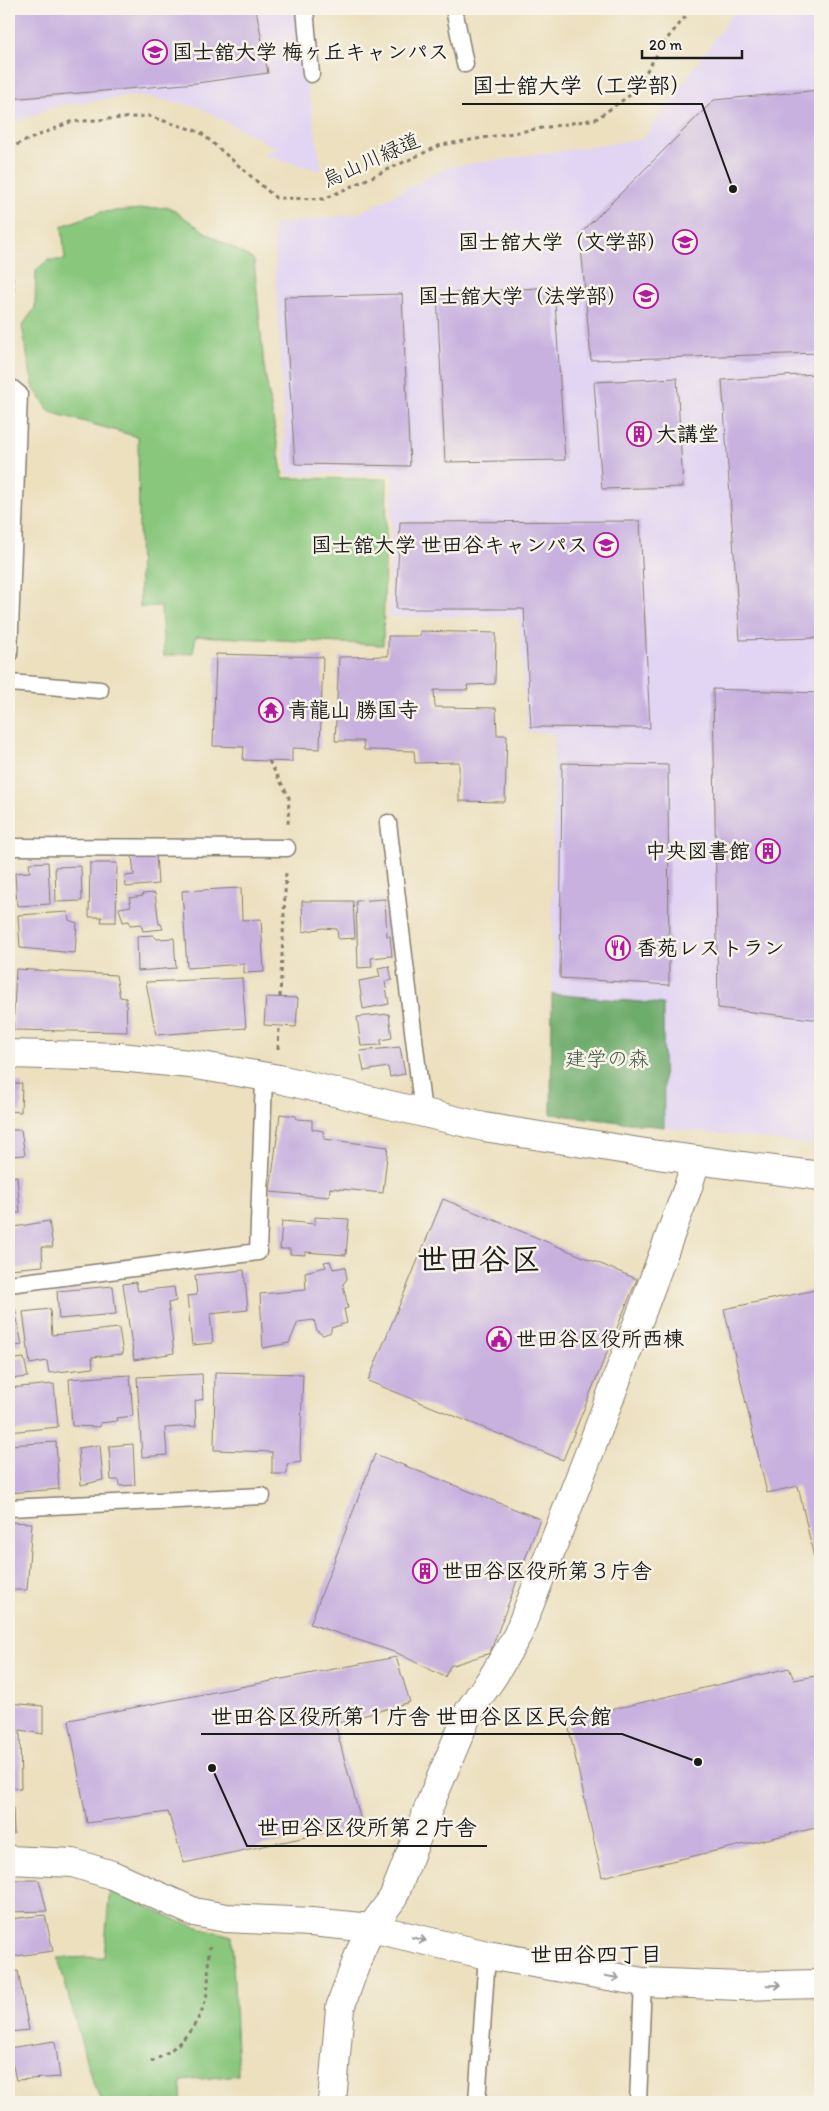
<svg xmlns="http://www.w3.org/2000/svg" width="829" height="2111" font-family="Itim,'Klee One',sans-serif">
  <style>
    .built { fill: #e2d4f3 }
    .green { fill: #89c77d; stroke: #52724c }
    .forest { fill: #6eac6c; stroke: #456444 }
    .building { fill: #c8b1df }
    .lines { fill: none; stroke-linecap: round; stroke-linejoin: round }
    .service-casing { stroke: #847e6e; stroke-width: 19 }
    .minor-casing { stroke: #847e6e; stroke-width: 30 }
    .tertiary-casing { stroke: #847e6e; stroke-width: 30 }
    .path { stroke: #847e6e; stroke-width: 3; stroke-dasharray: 4 4; stroke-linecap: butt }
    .service { stroke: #fff; stroke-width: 16 }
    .minor { stroke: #fff; stroke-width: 28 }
    .tertiary { stroke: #fff; stroke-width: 28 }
    .oneway { stroke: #999 }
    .labels { text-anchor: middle; stroke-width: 5; stroke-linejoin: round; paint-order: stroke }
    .poi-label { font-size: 21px; font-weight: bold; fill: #1c1c1c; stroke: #f7f3e8; text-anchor: start }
    .street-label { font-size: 21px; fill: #1c1c1c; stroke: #f7f3e8 }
    .park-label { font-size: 21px; fill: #42583e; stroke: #f7f3e8 }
    .neighbourhood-label { font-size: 22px; font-weight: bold; fill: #1c1c1c; stroke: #f7f3e8 }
    .town-label { font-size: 31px; font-weight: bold; fill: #1c1c1c; stroke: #f7f3e8 }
    .leader { fill: none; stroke: #1c1c1c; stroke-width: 2 }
    .callout-dot { fill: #1c1c1c; stroke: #f7f3e8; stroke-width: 2 }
    .callout-label { font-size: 22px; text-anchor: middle; font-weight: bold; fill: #1c1c1c; stroke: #f7f3e8; stroke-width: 5; stroke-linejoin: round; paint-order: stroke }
  </style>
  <rect width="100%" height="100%" fill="#f7f3e8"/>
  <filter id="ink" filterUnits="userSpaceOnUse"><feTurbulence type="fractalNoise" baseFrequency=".02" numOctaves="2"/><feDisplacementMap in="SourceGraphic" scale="10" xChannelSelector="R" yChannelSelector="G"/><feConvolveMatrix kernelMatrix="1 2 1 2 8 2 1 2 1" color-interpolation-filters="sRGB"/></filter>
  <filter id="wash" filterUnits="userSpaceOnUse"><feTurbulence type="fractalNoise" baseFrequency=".0096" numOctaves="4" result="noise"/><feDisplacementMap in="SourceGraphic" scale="20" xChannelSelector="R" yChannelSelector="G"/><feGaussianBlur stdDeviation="1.12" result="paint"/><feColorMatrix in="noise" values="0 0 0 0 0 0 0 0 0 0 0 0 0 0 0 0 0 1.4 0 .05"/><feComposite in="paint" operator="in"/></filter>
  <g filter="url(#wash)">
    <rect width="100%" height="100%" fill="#ece0bf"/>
    <path class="built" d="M9 9H294L322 171 262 155 278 149 196 106 136 95 56 106 9 124Z
      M736 9H820V1146L551 1114 554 733 527 732 519 617H389L393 474H287L273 225 358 214 448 167 643 139Z"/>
    <path class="green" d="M169 207 208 234 254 260 264 366 283 478 387 479 383 645 196 636 193 653 164 656 161 606 140 607 138 437 50 412 33 387 22 326 35 308 36 270 48 260H65L62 226 101 212Z
      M110 1886 128 1898 183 1923 232 1936 238 2075 182 2081 181 2102H102L92 2081 58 1958 104 1957Z"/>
    <path class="forest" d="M552 994 663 1004 664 1127 551 1114Z"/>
    <g id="blocks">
      <path class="building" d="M9 9H256L268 73 197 83 9 99Z
        M820 90V353L591 360 580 234 714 100Z
        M9 246H10L14 291H9Z
        M554 287 565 460 445 462 437 294Z
        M402 294 410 466 295 464 284 297Z
        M815 374 820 462V638L740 640 722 380Z
        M677 378 683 487 602 489 594 382Z
        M640 521 650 728 531 727 524 609H396L400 522Z
        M420 631 496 633 495 684 467 685 468 690H434L435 707 496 708 497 735H507L505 802 459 801V762L415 763 414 751 364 750 363 741H335L339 657 388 656V636H420Z
        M216 654 323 657 320 749 292 748V762L243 760 244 747 213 746Z
        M713 689 820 693V1020L718 1008Z
        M562 763 668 765 669 985 560 978Z
        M156 854 158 884 126 887 125 876 134 875 132 856Z
        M48 862 50 904 17 906 15 873 30 872 29 863Z
        M90 863H117L116 922H101L102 917H89Z
        M81 866 82 901 56 902 55 867Z
        M241 888 242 920 261 919 264 972 244 973V964L187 968 182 891Z
        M155 893 159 924H161L163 929 143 931 141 924 130 925 129 921 123 922 119 908 131 906 129 898 143 896 142 894Z
        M385 899 387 936H390L392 956 371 958 372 967 358 968 356 901Z
        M302 901H353L355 938 338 939 337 929 323 928 303 932Z
        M68 912 69 920 77 923 75 953 20 948 18 915Z
        M153 935 157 939 174 938 176 968 138 971 137 936Z
        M389 966 392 980 385 982 389 1004 363 1009 359 981 380 977 378 968Z
        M16 969 116 975 120 997 126 998 127 1032 13 1030Z
        M242 978 246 1028 156 1035 146 982Z
        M266 997 298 998 296 1027 264 1025Z
        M389 1014 392 1038 381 1040V1045L361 1046 357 1017Z
        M400 1047 405 1074 390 1077 388 1067 364 1071 360 1051Z
        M22 1083 21 1112 9 1111V1084Z
        M280 1114 296 1116 297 1119 312 1120V1129L323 1131 324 1139 388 1147 383 1193 330 1188 329 1197 270 1192Z
        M9 1130H21L25 1155 9 1156Z
        M17 1176 20 1213H9V1177Z
        M443 1199 637 1279 563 1460 368 1381Z
        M315 1217 349 1219 346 1255 305 1252V1255L290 1254V1249H280L282 1221 315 1224Z
        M49 1221 53 1247H42L43 1266 9 1269V1228Z
        M330 1261 333 1269 345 1267 347 1279 343 1284 348 1308 344 1309 347 1323 331 1328V1332L323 1335 317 1331 314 1320 298 1322 289 1343 263 1348 260 1294 306 1290 305 1272 326 1267 324 1262Z
        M244 1270 248 1310 210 1314 213 1343 192 1345 187 1296 197 1295 195 1275Z
        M136 1282 138 1291 174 1287 176 1301 168 1303 174 1353 134 1360 123 1284Z
        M113 1286 116 1314 59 1319 57 1291Z
        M820 1289V1580H819L798 1486 767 1493 724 1309Z
        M15 1308 22 1345 9 1347V1309Z
        M50 1309 52 1335 119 1328 123 1354 92 1357 93 1368 49 1373 47 1361 30 1364 23 1312Z
        M24 1358 28 1377 9 1379V1360Z
        M215 1372 303 1374 300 1452 301 1462 287 1464V1474H272V1452L214 1450Z
        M202 1374 203 1399 195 1401 196 1426 165 1428 167 1455 142 1457 137 1377Z
        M130 1375 133 1416 116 1418 117 1421 100 1423V1427L72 1426 69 1379Z
        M54 1384 58 1427 9 1432V1388Z
        M56 1442 59 1489 9 1493V1445Z
        M133 1444 135 1485 120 1486 119 1480H111L109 1446Z
        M100 1445 103 1480 81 1485 78 1448Z
        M375 1454 540 1519 490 1653 450 1666 445 1677 397 1653 310 1624Z
        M9 1522 32 1523 27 1590H9Z
        M396 1657 410 1702 335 1724 362 1825 184 1863 168 1812 87 1823 69 1720Z
        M789 1668 794 1680 820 1675V1827L602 1877 567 1720Z
        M9 1703 43 1706V1734L20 1730 21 1789 9 1786Z
        M9 1806 13 1807 14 1834H9Z
        M9 1880H39L47 1911 9 1912Z
        M45 1915 53 1951 9 1957V1919Z
        M18 1971 29 2030 9 2032V1972Z
        M55 2041 60 2077 16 2080 9 2048Z"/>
    </g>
  </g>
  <g filter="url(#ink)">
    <use href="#blocks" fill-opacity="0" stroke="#847e6e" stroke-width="1"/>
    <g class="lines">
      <defs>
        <path id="service" d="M305 9 311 74
          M454 9 465 64
          M9 386 19 394 9 655
          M9 683 100 690
          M388 823 423 1113
          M9 847 287 848
          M9 1284 258 1252 264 1078
          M9 1508 262 1496
          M477 2102 487 1955
          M638 2102 643 1982"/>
        <path id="minor" d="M9 1860 73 1863 112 1875 194 1912 226 1918 311 1922 371 1928 487 1955 643 1982 740 1986 820 1984
          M332 2102 340 2008 360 1952 371 1928"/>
        <path id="tertiary" d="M9 1054 120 1057 190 1064 279 1079 484 1127 658 1155 820 1176
          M371 1928 393 1898 432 1799 469 1711 494 1675 518 1634 592 1446 688 1187 696 1160"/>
      </defs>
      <use href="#service" class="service-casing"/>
      <use href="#minor" class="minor-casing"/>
      <use href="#tertiary" class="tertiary-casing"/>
      <path class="path" d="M9 148 70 122 148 116 200 132 276 198 324 199 441 145 596 119 633 93 666 40 692 9
        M269 761 289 797 288 824
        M280 997 286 873
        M278 1049 279 1027
        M151 2062C182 2047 205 2020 208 1985 209 1972 207 1959 210 1946"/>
      <use href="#service" class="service"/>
      <use href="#minor" class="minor"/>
      <use href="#tertiary" class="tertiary"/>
    </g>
    <defs><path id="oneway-shaft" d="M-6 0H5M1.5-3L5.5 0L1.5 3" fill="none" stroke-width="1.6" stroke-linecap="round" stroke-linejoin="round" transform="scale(1.25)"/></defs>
    <g class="oneway">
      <use href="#oneway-shaft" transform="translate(419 1939) rotate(14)"/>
      <use href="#oneway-shaft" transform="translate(612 1977) rotate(10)"/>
      <use href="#oneway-shaft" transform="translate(774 1985) rotate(-1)"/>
    </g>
  </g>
  <defs>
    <symbol id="university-ring" viewBox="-11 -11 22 22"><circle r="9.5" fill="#f7f3e8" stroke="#b5179e" stroke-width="1.5"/><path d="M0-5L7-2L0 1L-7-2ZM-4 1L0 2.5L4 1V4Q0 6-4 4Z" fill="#b5179e"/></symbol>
    <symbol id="building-ring" viewBox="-11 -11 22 22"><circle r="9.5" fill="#f7f3e8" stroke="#b5179e" stroke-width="1.5"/><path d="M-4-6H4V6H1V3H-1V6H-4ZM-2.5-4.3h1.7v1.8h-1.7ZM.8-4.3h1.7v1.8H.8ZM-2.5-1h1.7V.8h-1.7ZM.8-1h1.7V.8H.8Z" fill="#b5179e"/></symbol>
    <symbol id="temple-ring" viewBox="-11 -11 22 22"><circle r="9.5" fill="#f7f3e8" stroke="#b5179e" stroke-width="1.5"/><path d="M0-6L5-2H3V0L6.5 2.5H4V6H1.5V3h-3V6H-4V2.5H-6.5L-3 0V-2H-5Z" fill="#b5179e"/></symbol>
    <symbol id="restaurant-ring" viewBox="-11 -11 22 22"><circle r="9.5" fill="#f7f3e8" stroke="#b5179e" stroke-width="1.5"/><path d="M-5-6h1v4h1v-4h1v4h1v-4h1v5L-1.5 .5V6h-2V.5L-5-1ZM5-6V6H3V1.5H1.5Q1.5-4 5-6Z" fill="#b5179e"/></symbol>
    <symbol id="civic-ring" viewBox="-11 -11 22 22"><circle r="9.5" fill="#f7f3e8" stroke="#b5179e" stroke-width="1.5"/><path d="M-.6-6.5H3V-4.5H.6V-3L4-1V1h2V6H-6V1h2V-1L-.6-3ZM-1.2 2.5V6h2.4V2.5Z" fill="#b5179e"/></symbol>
  </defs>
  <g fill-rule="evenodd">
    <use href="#university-ring" x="141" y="38" width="28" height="28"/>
    <use href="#university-ring" x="671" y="228" width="28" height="28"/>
    <use href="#university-ring" x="632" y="282" width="28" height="28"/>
    <use href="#building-ring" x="625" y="420" width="28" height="28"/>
    <use href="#university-ring" x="592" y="531" width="28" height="28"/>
    <use href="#temple-ring" x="257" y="696" width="28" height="28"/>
    <use href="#building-ring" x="754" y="837" width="28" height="28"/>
    <use href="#restaurant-ring" x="604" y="934" width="28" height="28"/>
    <use href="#civic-ring" x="485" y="1325" width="28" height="28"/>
    <use href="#building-ring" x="411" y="1557" width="28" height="28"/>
  </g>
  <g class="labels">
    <g class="poi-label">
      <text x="172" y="59">国士舘大学 梅ヶ丘キャンパス</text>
      <text x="668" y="249" text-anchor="end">国士舘大学（文学部）</text>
      <text x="628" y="303" text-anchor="end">国士舘大学（法学部）</text>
      <text x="656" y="441">大講堂</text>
      <text x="588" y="552" text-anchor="end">国士舘大学 世田谷キャンパス</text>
      <text x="288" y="717">青龍山 勝国寺</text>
      <text x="750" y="858" text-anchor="end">中央図書館</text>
      <text x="636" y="955">香苑レストラン</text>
      <text x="516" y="1346">世田谷区役所西棟</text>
      <text x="442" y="1578">世田谷区役所第３庁舎</text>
    </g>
    <g class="street-label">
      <text transform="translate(371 160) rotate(-24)" y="7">烏山川緑道</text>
    </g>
    <g class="park-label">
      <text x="607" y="1066">建学の森</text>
    </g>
    <g class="neighbourhood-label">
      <text x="596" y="1962">世田谷四丁目</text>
    </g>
    <g class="town-label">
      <text x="479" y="1270">世田谷区</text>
    </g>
  </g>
  <path class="leader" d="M733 189L702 104H462M698 1762L622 1734H201M212 1768L247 1846H487"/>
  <g class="callout-dot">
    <circle cx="733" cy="189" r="5"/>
    <circle cx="698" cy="1762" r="5"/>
    <circle cx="212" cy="1768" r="5"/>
  </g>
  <g class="callout-label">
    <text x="582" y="93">国士舘大学（工学部）</text>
    <text x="411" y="1724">世田谷区役所第１庁舎 世田谷区区民会館</text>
    <text x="367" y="1835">世田谷区役所第２庁舎</text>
  </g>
  <rect width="829" height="2111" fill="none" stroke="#f7f3e8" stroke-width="30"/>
  <path d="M642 50v8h100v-8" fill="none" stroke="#1c1c1c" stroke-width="2.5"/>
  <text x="649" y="50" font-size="15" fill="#1c1c1c" stroke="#f7f3e8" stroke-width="4" paint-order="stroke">20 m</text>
</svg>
